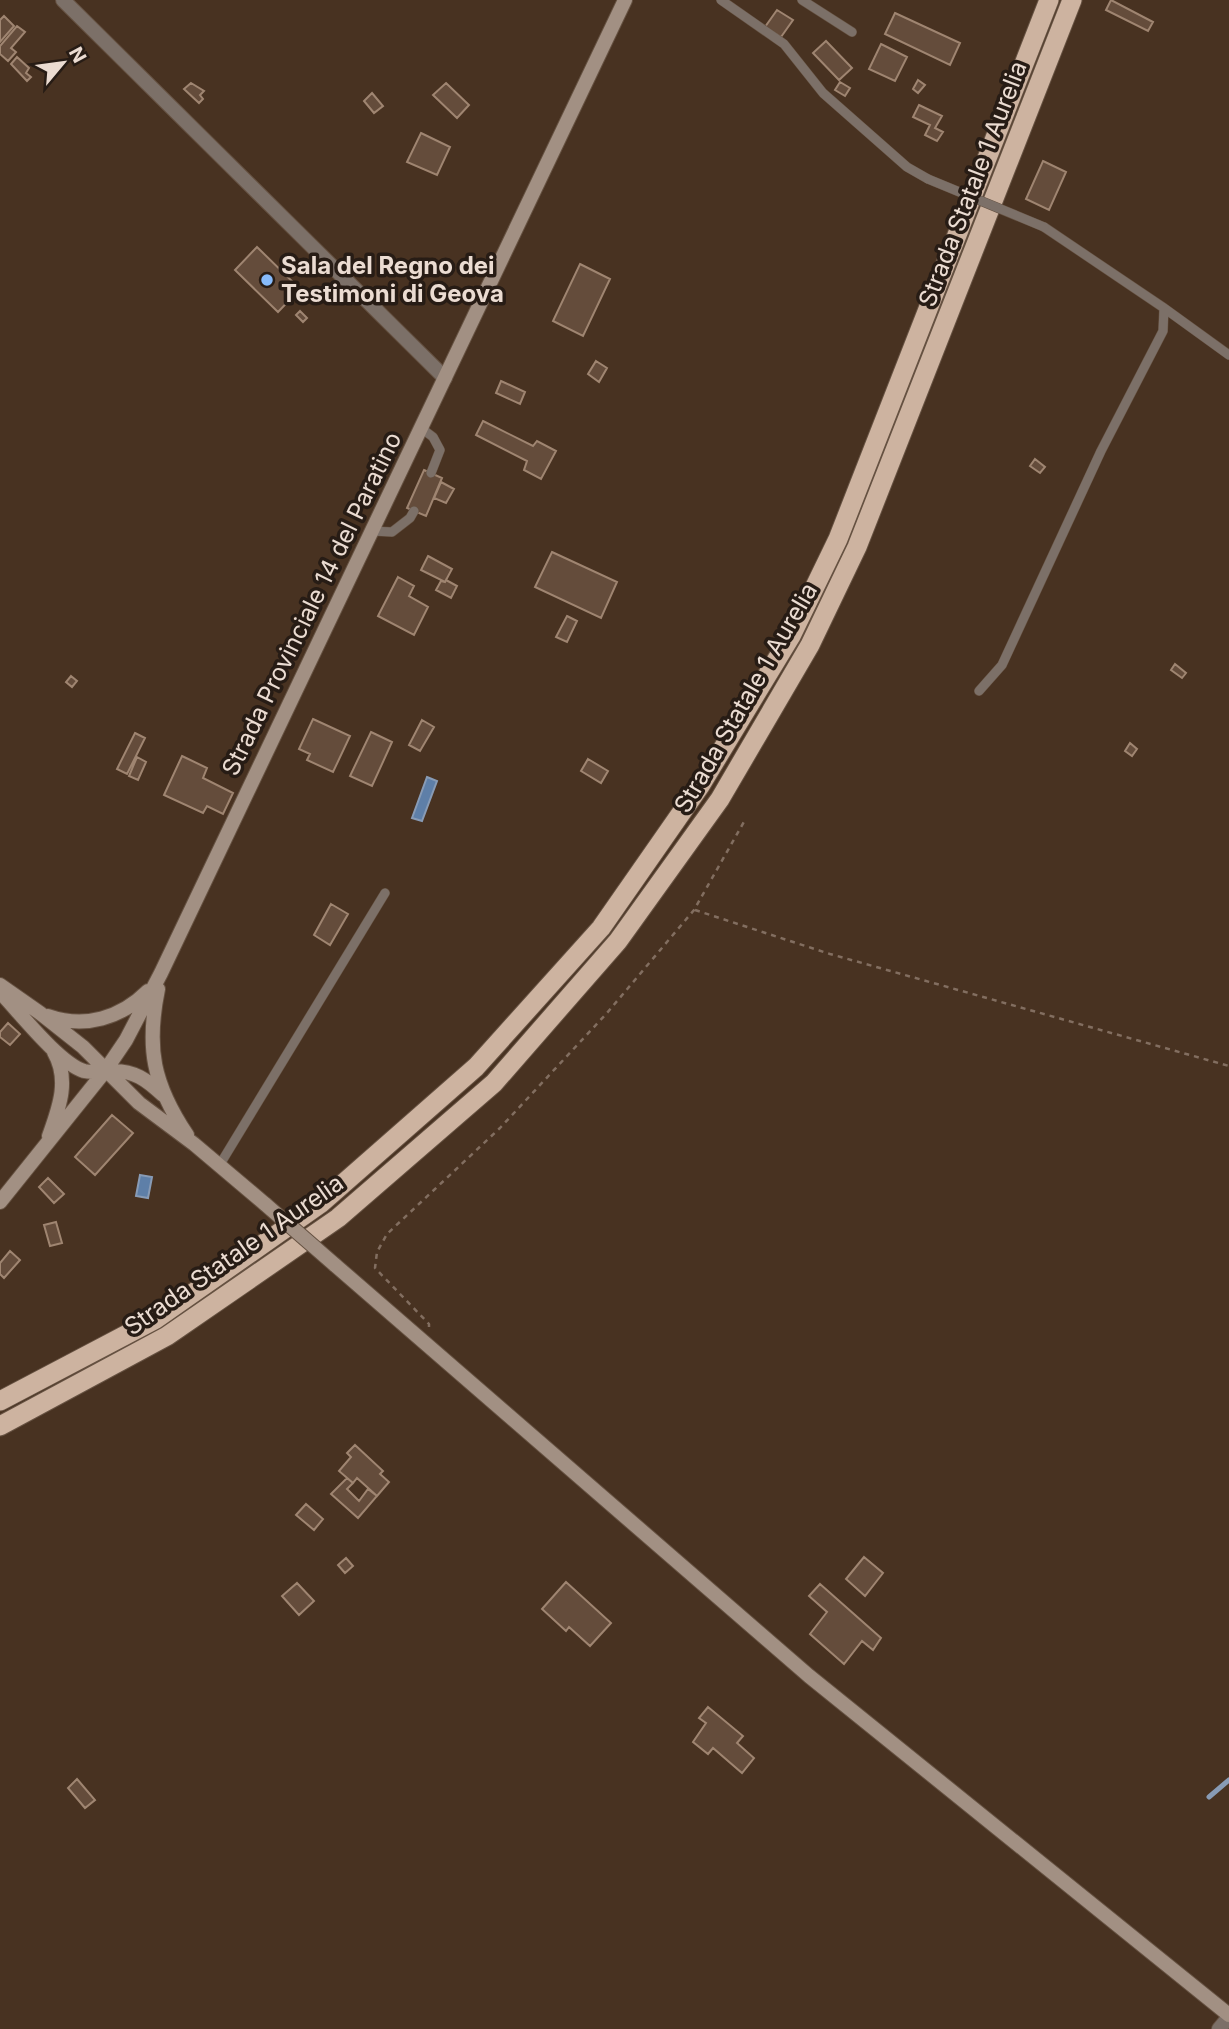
<svg xmlns="http://www.w3.org/2000/svg" width="1229" height="2029" font-family="Inter,sans-serif">
  <style>
    .water { fill: #5e7fa8; stroke: #889bb5; stroke-width: 2 }
    .lines { fill: none; stroke-linecap: round; stroke-linejoin: round }
    .stream { stroke: #889bb5; stroke-width: 5 }
    .building { fill: #644c3b; stroke: #9f8571; stroke-width: 2 }
    .service-casing { stroke: #655141; stroke-width: 10 }
    .minor-casing { stroke: #655141; stroke-width: 16 }
    .secondary-casing { stroke: #655141; stroke-width: 16 }
    .trunk-casing { stroke: #655141; stroke-width: 21 }
    .path { stroke: #826e60; stroke-width: 2.5; stroke-dasharray: 5 5; stroke-linecap: butt }
    .service { stroke: #7c7068; stroke-width: 9 }
    .minor { stroke: #7c7068; stroke-width: 14 }
    .secondary { stroke: #a29083; stroke-width: 14 }
    .trunk { stroke: #cdb3a0; stroke-width: 19 }
    .service-bridge-casing { stroke: #655141; stroke-width: 10; stroke-linecap: butt }
    .secondary-bridge-casing { stroke: #655141; stroke-width: 16; stroke-linecap: butt }
    .service-bridge { stroke: #7c7068; stroke-width: 9 }
    .secondary-bridge { stroke: #a29083; stroke-width: 14 }
    .poi-dot { fill: #87bbfb; stroke: #271c15; stroke-width: 2.5 }
    .labels { text-anchor: middle; stroke-width: 7; stroke-linejoin: round; paint-order: stroke }
    .street-label { font-size: 24px; fill: #ebdcd2; stroke: #271c15 }
    .poi-label { font-size: 24px; font-weight: bold; fill: #ebdcd2; stroke: #271c15; text-anchor: start }
  </style>
  <rect width="100%" height="100%" fill="#483221"/>
  <path class="water" d="M427 777 437 781 422 821 412 818Z
    M140 1175 152 1177 148 1198 136 1196Z"/>
  <g class="lines">
    <path class="stream" d="M1209 1797 1229 1780"/>
  </g>
  <path class="building" d="M1111 0 1153 22 1148 31 1106 10Z
    M777 10 793 20 781 37 765 27Z
    M895 13 960 43 950 65 885 34Z
    M4 16 14 26 0 42V20Z
    M17 26 25 32 11 48 16 52 8 61 0 54V46Z
    M826 41 852 68 839 80 813 53Z
    M881 44 907 57 895 81 869 69Z
    M17 57 29 68 26 73 31 77 27 81 11 64Z
    M918 80 925 85 918 93 913 89Z
    M840 82 850 88 845 96 835 90Z
    M191 83 204 91 200 95 203 99 199 103 184 89Z
    M446 83 469 105 457 118 433 95Z
    M372 93 383 106 374 113 364 101Z
    M919 105 942 116 935 128 943 132 937 141 925 135 930 125 913 117Z
    M421 133 450 147 437 175 407 162Z
    M1043 161 1066 172 1049 210 1026 199Z
    M257 247 300 289 278 312 235 270Z
    M580 264 610 279 583 336 553 321Z
    M300 311 307 318 303 322 296 315Z
    M596 361 607 368 599 382 588 374Z
    M501 381 525 392 520 404 496 393Z
    M483 421 533 446 537 441 556 451 541 479 524 470 527 461 476 435Z
    M1035 459 1045 467 1040 473 1030 466Z
    M424 470 442 478 426 516 407 508Z
    M441 482 454 489 446 503 434 498Z
    M552 552 617 582 601 618 535 587Z
    M428 556 452 569 445 582 421 570Z
    M398 577 414 586 409 596 428 607 414 635 378 616Z
    M446 580 457 586 451 598 436 590 441 581 445 582Z
    M567 616 577 621 567 642 556 637Z
    M1175 664 1186 673 1182 678 1171 670Z
    M71 676 77 681 72 687 66 682Z
    M313 719 350 736 333 772 307 760 310 754 299 749Z
    M422 720 434 727 420 751 409 745Z
    M371 732 392 742 372 786 350 776Z
    M135 733 145 738 127 774 117 769Z
    M1130 743 1137 749 1132 756 1125 751Z
    M182 756 207 768 203 778 233 793 223 814 207 806 203 813 164 795Z
    M137 757 146 762 138 780 129 776Z
    M588 759 608 771 601 783 581 771Z
    M331 904 348 914 330 945 314 935Z
    M8 1023 20 1034 10 1045 0 1037V1032Z
    M112 1115 133 1133 95 1175 75 1157Z
    M48 1178 64 1194 54 1203 39 1187Z
    M56 1222 62 1243 50 1246 44 1225Z
    M10 1251 20 1260 4 1278 0 1274V1263Z
    M355 1445 383 1471 380 1474 389 1482 377 1496 357 1478 353 1483 339 1471 351 1457 347 1453Z
    M347 1478 353 1483 347 1489 359 1501 368 1489 377 1496 358 1518 331 1494Z
    M306 1504 323 1519 314 1530 296 1515Z
    M864 1557 883 1573 865 1596 846 1579Z
    M346 1558 353 1566 345 1573 338 1565Z
    M566 1582 611 1623 590 1646 569 1627 566 1631 542 1609Z
    M297 1583 314 1601 299 1615 282 1596Z
    M820 1584 881 1638 873 1650 862 1641 844 1664 810 1634 827 1612 809 1596Z
    M708 1707 743 1736 737 1743 754 1758 742 1773 713 1748 708 1754 693 1742 706 1723 699 1718Z
    M77 1779 95 1800 85 1808 68 1788Z"/>
  <g class="lines">
    <defs>
      <path id="service" d="M721 0 784 44 823 93 907 167 928 179
        M802 0 852 32
        M1044 227 1164 308 1229 355
        M421 428 433 437 440 450 431 473
        M372 531 392 532 410 518 414 511
        M979 691 1002 665 1101 451 1163 331 1164 308
        M219 1166 385 893"/>
      <path id="minor" d="M63 0 445 378
        M1219 2029 1229 2017"/>
      <path id="secondary" d="M0 985 40 1013 83 1047 139 1103 194 1144 265 1204
        M158 989C146 1048 153 1084 187 1135
        M1 993C20 1013 59 1063 84 1071 92 1073 103 1071 111 1071 134 1070 147 1080 163 1095
        M48 1016C85 1029 121 1018 148 991
        M49 1136C59 1108 70 1080 54 1052
        M0 1202 105 1071 126 1040 161 973 625 0
        M335 1265 809 1676 1229 2015"/>
      <path id="trunk" d="M0 1401 156 1319 320 1204 476 1067 601 928 700 786 791 636 838 539 1049 0
        M0 1426 167 1336 338 1218 494 1083 618 941 720 799 810 645 857 547 1072 0"/>
    </defs>
    <use href="#service" class="service-casing"/>
    <use href="#minor" class="minor-casing"/>
    <use href="#secondary" class="secondary-casing"/>
    <use href="#trunk" class="trunk-casing"/>
    <path class="path" d="M695 910 830 954 1229 1066
      M429 1327V1324L375 1268 377 1252 387 1234 500 1128 607 1013 694 910 745 820"/>
    <use href="#service" class="service"/>
    <use href="#minor" class="minor"/>
    <use href="#secondary" class="secondary"/>
    <use href="#trunk" class="trunk"/>
    <defs>
      <path id="service-bridge" d="M928 179 1044 227"/>
      <path id="secondary-bridge" d="M265 1204 335 1265"/>
    </defs>
    <use href="#service-bridge" class="service-bridge-casing"/>
    <use href="#secondary-bridge" class="secondary-bridge-casing"/>
    <use href="#service-bridge" class="service-bridge"/>
    <use href="#secondary-bridge" class="secondary-bridge"/>
  </g>
  <circle class="poi-dot" cx="267" cy="280" r="7"/>
  <g class="labels">
    <g class="street-label">
      <text transform="translate(973 184) rotate(-69)" y="8">Strada Statale 1 Aurelia</text>
      <text transform="translate(312 604) rotate(-64)" y="8">Strada Provinciale 14 del Paratino</text>
      <text transform="translate(746 698) rotate(-60)" y="8">Strada Statale 1 Aurelia</text>
      <text transform="translate(234 1255) rotate(-35)" y="8">Strada Statale 1 Aurelia</text>
    </g>
    <g class="poi-label">
      <text x="281" y="274">Sala del Regno dei<tspan x="281" dy="28">Testimoni di Geova</tspan></text>
    </g>
  </g>
  <g transform="translate(63 63) rotate(61)" stroke="#271c15" stroke-width="5" paint-order="stroke">
  <path d="M0-5L12 26L0 18L-12 26Z" fill="#ebdcd2"/>
  <text y="-10" font-size="19" font-weight="bold" text-anchor="middle" fill="#ebdcd2">N</text>
  </g>
</svg>
